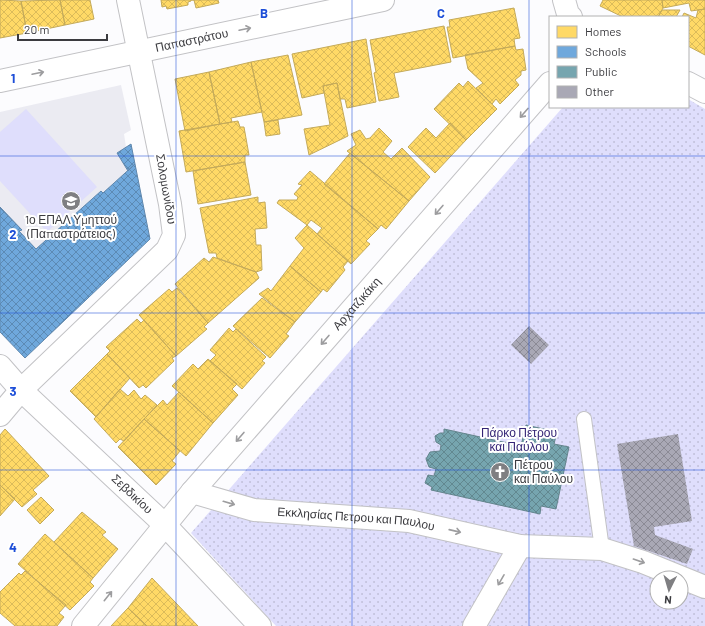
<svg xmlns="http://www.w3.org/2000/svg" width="705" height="626" font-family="Barlow,sans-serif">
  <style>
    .built { fill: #ebebf2 }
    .green { fill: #dfdefc }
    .park { fill: url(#park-dots); fill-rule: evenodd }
    .homes { fill: url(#homes-cross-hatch); stroke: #c4aa5a }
    .schools { fill: url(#schools-cross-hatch); stroke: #5f87ad }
    .public { fill: url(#public-cross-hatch); stroke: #64858d }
    .building { fill: url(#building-cross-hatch) }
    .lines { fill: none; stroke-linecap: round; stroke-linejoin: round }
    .lane-casing { stroke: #c2c2c5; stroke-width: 16 }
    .street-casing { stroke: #c2c2c5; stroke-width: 24 }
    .secondary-casing { stroke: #c2c2c5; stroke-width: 24 }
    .lane { stroke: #fff; stroke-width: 14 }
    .street { stroke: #fff; stroke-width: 22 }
    .secondary { stroke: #fff; stroke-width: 22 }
    .oneway { stroke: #9d9d9f }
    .grid { fill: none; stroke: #1d4ed8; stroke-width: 1; stroke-opacity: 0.55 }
    .labels { text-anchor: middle; stroke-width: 4; stroke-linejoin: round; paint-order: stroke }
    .street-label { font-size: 12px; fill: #3b3b3f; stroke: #fff }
    .poi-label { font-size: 12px; fill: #3b3b3f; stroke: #fff }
    .park-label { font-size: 12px; fill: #342475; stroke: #fff }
    .grid-label { font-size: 13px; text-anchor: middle; font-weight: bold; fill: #1d4ed8; stroke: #fff; stroke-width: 4; stroke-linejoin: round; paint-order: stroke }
  </style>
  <defs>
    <pattern id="park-dots" width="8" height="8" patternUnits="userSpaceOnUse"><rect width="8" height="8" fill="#dfdefc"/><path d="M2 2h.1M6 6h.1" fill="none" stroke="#c0bfd9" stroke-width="1.8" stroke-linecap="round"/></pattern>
    <pattern id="homes-cross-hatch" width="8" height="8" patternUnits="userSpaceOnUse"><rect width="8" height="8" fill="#ffd966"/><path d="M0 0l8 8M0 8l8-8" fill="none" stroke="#dbbb5a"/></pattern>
    <pattern id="schools-cross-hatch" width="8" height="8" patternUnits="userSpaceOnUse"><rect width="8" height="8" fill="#6fa8dc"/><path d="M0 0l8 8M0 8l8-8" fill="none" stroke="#5c8ab4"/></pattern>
    <pattern id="public-cross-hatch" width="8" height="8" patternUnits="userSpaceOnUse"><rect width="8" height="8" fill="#76a5af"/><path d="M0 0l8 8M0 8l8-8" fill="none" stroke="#628890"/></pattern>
    <pattern id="building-cross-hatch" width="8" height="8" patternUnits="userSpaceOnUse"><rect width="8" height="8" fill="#a9a8b5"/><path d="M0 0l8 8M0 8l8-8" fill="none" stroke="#8b8a95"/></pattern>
  </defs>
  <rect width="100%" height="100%" fill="#fcfcfe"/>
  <path class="built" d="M121 85 131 130 124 134 126 147 131 144 150 239 25 358 0 332V112Z"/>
  <path class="green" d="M26 109 97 187 47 232 0 181V132Z"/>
  <path class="park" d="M688 99 705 109V626H276L191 533 563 107H688ZM657 578H681V602H657Z"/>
  <path class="homes" d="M0 0 21 1 27 33 0 38Z
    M60 0 65 25 27 33 21 1Z
    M60 0H90L94 19 65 25Z
    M161 0H191V1L188 2V5L167 9 166 6 162 7Z
    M191 0H218L219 3 196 8 194 0Z
    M603 0H662L663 8 658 17H623L600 6Z
    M662 0H705V9L691 11 689 3 663 8Z
    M514 8 520 38 514 39 515 46 453 58 447 27H450L449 20Z
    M705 9V55L688 46V17H682L684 13 696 18 698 10Z
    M662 10H680L676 17H658Z
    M444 26 451 62 394 73 399 97 379 101 374 73 376 72 370 40Z
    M366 39 376 102 347 108 345 99H340L337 83 323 86 324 93 302 98 292 54Z
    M515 46 516 50 523 49 526 70 521 71V75L515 80 519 85 500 104 496 99 492 104 476 88 483 83 468 69 465 55Z
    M288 55 302 115 264 122 251 62Z
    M251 62 262 112 231 118 232 122 220 124 209 72Z
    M209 72 220 124 185 131 175 79Z
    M468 81 497 109 466 140 434 109 459 83 463 87Z
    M337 83 348 136 309 155 304 129 330 125 323 86Z
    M278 120 280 134 266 136 264 122Z
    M238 121 240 127H244L249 155H245V162L186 172 179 131Z
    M450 123 466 140 435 173 408 147 426 128 436 138Z
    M379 128 392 141 383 152 391 159 402 148 430 177 409 201 347 151 356 145 351 134 360 130 366 139 370 138Z
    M350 153 409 201 386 229 381 225 378 229 324 184Z
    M245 162 251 195 198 204 193 171Z
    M310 171 378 229 366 241 370 244 351 264 317 234 322 228 311 220 307 225 277 203 279 200H297L298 197 294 194 302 185 298 184Z
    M258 197V203L265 202 267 228 255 229 256 245H261L262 270 256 272 217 258 216 253H209L200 208Z
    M307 225 348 261 343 267 345 270 327 292 323 289 321 292 290 266 304 248 295 238Z
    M213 257 256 272 259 278 208 323 175 284 204 258 209 262Z
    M290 266 321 292 295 322 259 294 268 288 271 291Z
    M177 288 208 323 204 327 207 329 176 356 139 315 169 289 172 292Z
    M262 298 295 322 286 334 289 336 270 358 233 326Z
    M137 319 141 323 144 320 176 356 172 358 174 361 146 388 143 385 139 388 107 354 110 351 106 347Z
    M229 328 233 332 236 329 266 357 262 361 265 363 242 389 210 361 216 355 210 350Z
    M107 354 130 378 96 417 70 391Z
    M208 359 237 384 232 389 238 395 213 423 172 386 193 364 198 369Z
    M120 389 128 396 134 390 141 399 145 395 157 405 124 441 120 439 116 443 94 419Z
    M179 392 213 423 186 456 144 419 163 400 167 405Z
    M144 419 180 451 172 461 176 464 156 485 118 447Z
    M5 429 49 476 33 490 37 494 22 507 0 485V435Z
    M0 485 15 499 0 516Z
    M41 497 54 510 40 524 27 510Z
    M82 512 106 532 102 535 118 549 93 578 54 542Z
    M45 534 93 578 90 582 94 586 70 610 18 564Z
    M25 571 66 605 59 613 64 617 57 626H15L0 613V592L19 573 21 575Z
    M152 578 198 626H147L128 608Z
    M128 608 147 626H111Z"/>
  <path class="schools" d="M131 144 135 164 128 171 117 153Z
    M135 164 150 239 25 358 0 332V207L22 230 19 231 36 249 101 191 103 193Z"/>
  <path class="public" d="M526 425 557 432 554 444 569 447 556 509 541 506 540 514 431 490 432 487 425 483 428 475 434 476 436 469 429 467 426 459 430 452 440 451 441 445 436 442 435 436 440 433H444V429L521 446Z"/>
  <path class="building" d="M529 326 549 345 531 364 511 345Z
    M678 434 692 521 654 527 655 535 693 549 687 564 634 546 617 444Z"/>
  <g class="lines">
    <defs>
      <path id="lane" d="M584 419 602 549"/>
      <g id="street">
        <path d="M564 0 568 14 571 17"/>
        <path d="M688 83 705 92"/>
        <path id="s1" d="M0 366 21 390 165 525 260 626"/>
        <path d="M0 415 21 390 167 250 174 235 170 204 128 0"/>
        <path id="s2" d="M192 492 254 510 409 521 520 546 602 549 643 562 705 587"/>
        <path id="s3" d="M83 626 192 492 550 83"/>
        <path d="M474 626 520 546"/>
      </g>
      <g id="secondary">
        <path id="s4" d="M0 81 383 0"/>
      </g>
    </defs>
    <use href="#lane" class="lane-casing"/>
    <use href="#street" class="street-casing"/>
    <use href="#secondary" class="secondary-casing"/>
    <use href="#lane" class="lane"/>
    <use href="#street" class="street"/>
    <use href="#secondary" class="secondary"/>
  </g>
  <defs><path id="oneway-shaft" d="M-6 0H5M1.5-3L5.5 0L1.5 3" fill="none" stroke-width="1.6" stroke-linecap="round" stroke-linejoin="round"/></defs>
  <g class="oneway">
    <use href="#oneway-shaft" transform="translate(245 29) rotate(-12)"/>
    <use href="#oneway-shaft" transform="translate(38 73) rotate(-12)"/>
    <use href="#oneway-shaft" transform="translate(524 113) rotate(131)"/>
    <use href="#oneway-shaft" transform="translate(439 210) rotate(131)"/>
    <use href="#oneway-shaft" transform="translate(325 340) rotate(131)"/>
    <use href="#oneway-shaft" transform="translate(240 437) rotate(131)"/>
    <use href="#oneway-shaft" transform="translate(229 503) rotate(16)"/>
    <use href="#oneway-shaft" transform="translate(455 531) rotate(13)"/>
    <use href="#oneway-shaft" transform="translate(639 561) rotate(19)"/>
    <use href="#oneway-shaft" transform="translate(501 580) rotate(120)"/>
    <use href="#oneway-shaft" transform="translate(108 596) rotate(-51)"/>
  </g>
  <path class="grid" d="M176 0V626M352 0V626M529 0V626M0 156H705M0 313H705M0 470H705"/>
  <defs>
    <symbol id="school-disc" viewBox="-11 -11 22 22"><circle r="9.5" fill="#7f7f82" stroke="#fff"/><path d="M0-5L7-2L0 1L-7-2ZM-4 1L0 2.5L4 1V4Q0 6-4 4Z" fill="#fff"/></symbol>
    <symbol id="church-disc" viewBox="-11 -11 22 22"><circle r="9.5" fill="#7f7f82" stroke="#fff"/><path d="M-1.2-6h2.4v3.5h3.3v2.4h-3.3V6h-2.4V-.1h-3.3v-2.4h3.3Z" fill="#fff"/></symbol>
  </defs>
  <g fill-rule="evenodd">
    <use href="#school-disc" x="60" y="190" width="22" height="22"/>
    <use href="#church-disc" x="489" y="461" width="22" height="22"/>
  </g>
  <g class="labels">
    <g class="street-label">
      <text dy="4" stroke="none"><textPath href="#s4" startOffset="196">Παπαστράτου</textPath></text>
      <text transform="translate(166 189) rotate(80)" y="4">Σολομωνίδου</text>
      <text dy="4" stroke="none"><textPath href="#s3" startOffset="423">Αρχατζικάκη</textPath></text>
      <text dy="4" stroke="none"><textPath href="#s1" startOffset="184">Σεβδικίου</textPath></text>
      <text dy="4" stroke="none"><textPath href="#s2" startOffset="167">Εκκλησίας Πετρου και Παυλου</textPath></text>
    </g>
    <g class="poi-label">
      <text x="71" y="224">1ο ΕΠΑΛ Υμηττού<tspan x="71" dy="14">(Παπαστράτειος)</tspan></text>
      <text x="514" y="469" text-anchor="start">Πέτρου<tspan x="514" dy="14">και Παύλου</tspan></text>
    </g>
    <g class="park-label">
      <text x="519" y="437">Πάρκο Πέτρου<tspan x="519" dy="14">και Παύλου</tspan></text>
    </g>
  </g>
  <g class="grid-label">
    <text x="264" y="18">B</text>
    <text x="441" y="18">C</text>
    <text x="13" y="83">1</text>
    <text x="13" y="239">2</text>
    <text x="13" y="396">3</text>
    <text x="13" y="552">4</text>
  </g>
  <rect x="549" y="16" width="140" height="92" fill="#ffffff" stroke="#b1b1b2"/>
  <rect x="557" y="26" width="20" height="12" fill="#ffd966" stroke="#b1b1b2"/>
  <text x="585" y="36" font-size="12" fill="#3b3b3f">Homes</text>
  <rect x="557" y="46" width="20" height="12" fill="#6fa8dc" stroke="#b1b1b2"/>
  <text x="585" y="56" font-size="12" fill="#3b3b3f">Schools</text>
  <rect x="557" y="66" width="20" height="12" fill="#76a5af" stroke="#b1b1b2"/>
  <text x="585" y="76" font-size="12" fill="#3b3b3f">Public</text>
  <rect x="557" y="86" width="20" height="12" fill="#a9a8b5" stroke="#b1b1b2"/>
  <text x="585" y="96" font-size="12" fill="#3b3b3f">Other</text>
  <g transform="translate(669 590) rotate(185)"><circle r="19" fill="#ffffff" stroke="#b1b1b2"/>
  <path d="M0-3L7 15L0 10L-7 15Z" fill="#7f7f82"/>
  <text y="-6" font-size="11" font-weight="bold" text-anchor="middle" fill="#3b3b3f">N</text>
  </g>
  <path d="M18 34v6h89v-6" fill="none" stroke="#3b3b3f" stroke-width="2"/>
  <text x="24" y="34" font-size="12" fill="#3b3b3f" stroke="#ffffff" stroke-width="3" paint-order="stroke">20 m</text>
</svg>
